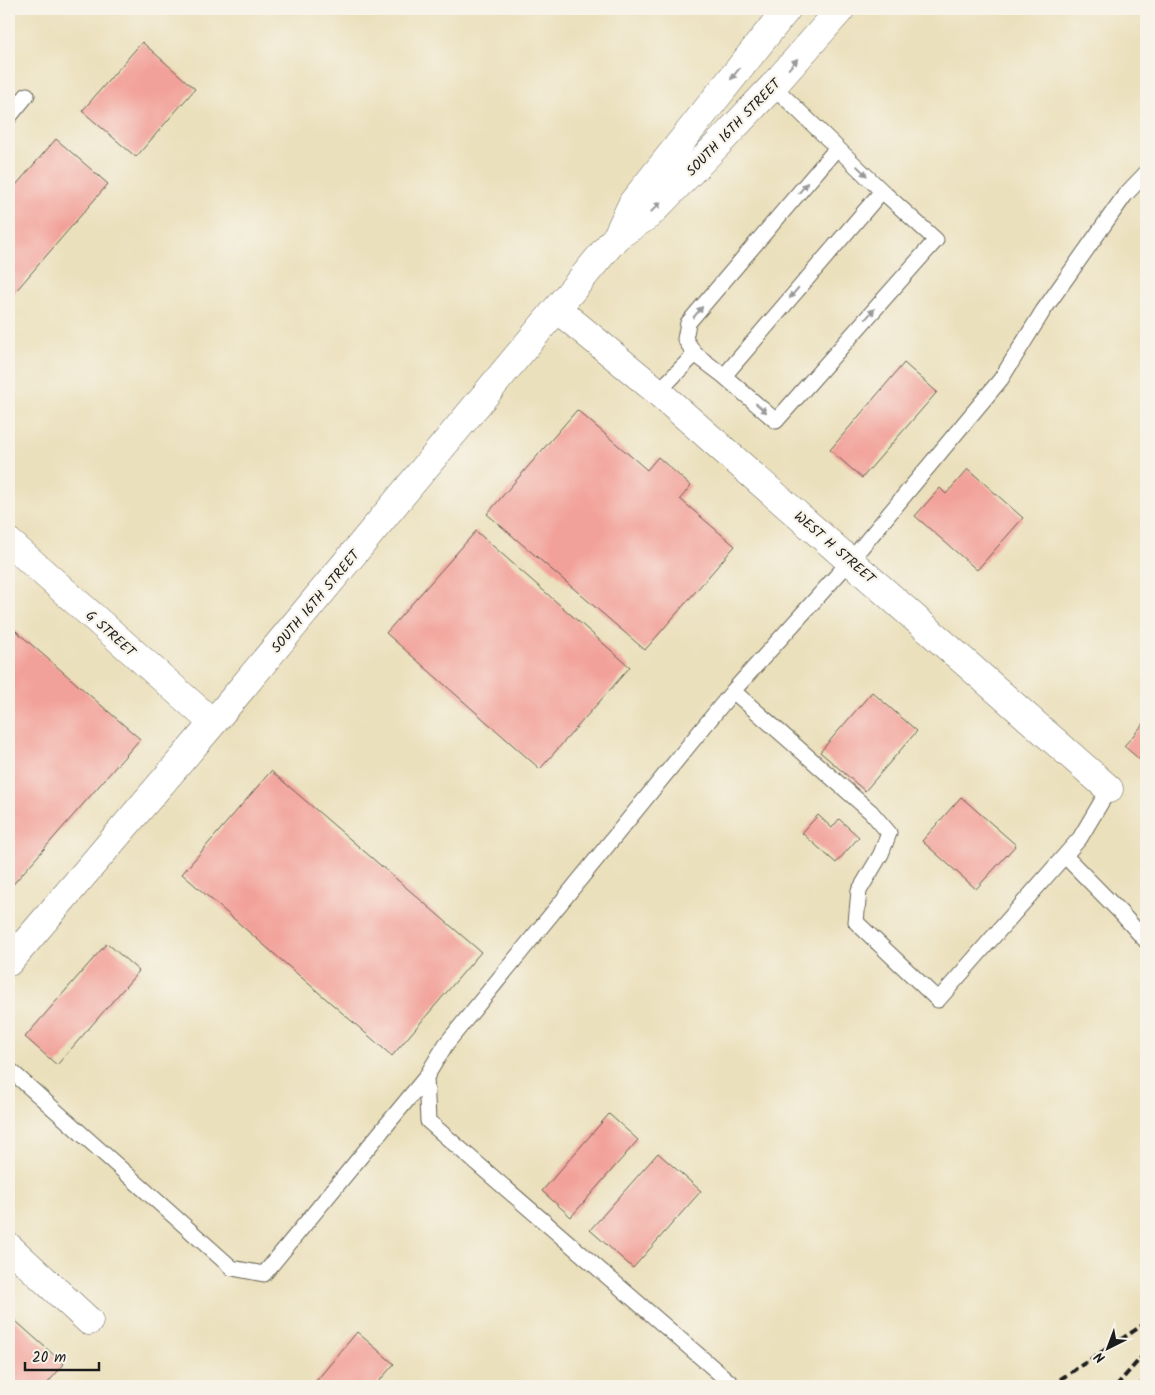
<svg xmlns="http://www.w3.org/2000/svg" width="1155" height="1395" font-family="Kalam,sans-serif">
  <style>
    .building { fill: #f2a19a }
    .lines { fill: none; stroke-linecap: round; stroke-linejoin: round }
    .service-casing { stroke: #646154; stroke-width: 17 }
    .minor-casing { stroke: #646154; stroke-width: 29 }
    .service { stroke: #fff; stroke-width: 15 }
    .minor { stroke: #fff; stroke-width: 28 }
    .rail { stroke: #1c1c1c; stroke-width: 4; stroke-dasharray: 8 4; stroke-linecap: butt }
    .oneway { fill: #999 }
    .labels { text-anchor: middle; stroke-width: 4.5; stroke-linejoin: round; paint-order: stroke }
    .street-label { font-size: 14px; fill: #1c1c1c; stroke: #f7f3e8 }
  </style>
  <rect width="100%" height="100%" fill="#f7f3e8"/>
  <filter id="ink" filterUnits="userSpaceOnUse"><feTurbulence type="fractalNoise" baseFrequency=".02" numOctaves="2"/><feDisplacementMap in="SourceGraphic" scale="10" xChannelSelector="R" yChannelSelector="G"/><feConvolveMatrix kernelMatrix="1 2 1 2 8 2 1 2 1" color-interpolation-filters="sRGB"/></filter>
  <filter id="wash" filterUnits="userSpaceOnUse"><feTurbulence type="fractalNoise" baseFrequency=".0096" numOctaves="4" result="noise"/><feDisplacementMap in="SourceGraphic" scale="20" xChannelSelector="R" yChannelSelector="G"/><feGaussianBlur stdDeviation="1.12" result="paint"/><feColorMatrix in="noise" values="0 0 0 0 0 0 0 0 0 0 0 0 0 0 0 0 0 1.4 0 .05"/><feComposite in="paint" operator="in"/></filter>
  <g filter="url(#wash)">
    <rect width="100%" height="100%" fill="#ebe0bc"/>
    <g id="blocks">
      <path class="building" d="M142 42 195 89 136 157 82 111Z
        M56 139 108 184 9 299V193Z
        M904 363 937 392 862 478 830 450Z
        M577 410 647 470 658 457 691 486 680 499 735 546 645 650 487 514Z
        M968 469 1023 518 977 570 915 516 940 488 946 494Z
        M476 531 630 667 540 769 386 633Z
        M9 625 140 739 9 889Z
        M872 692 917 731 865 791 820 752Z
        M1146 721V765L1124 746Z
        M271 771 481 952 392 1056 182 874Z
        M961 797 1016 845 976 889 922 841Z
        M818 815 832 828 839 819 859 837 836 863 802 833Z
        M107 943 139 971 57 1065 25 1037Z
        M609 1114 638 1140 571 1217 542 1191Z
        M658 1153 701 1191 633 1268 590 1230Z
        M9 1315 64 1364 45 1386H9Z
        M357 1332 394 1364 375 1386H312Z"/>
    </g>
  </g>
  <g filter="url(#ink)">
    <use href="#blocks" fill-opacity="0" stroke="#646154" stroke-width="1"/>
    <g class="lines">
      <defs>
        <path id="service" d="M9 117 27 95
          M837 148 688 323 685 339 695 354 724 376 776 421 936 240 882 191
          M724 376 882 191 773 86
          M658 392 695 354
          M733 691 446 1044 426 1077 428 1121 734 1386
          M1109 789 1080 838 938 1000 856 922 859 891 881 854 889 833 871 812 733 691 850 561 1001 379 1043 311 1125 195 1146 173
          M1065 856 1121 913 1146 941
          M9 1069 232 1268 264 1274 426 1077"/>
        <path id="minor" d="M619 235 649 215 721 141 773 86 841 9
          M557 309 658 392 1109 789
          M9 542 213 723
          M9 962 213 723 617 236 633 202 787 9
          M9 1247 89 1321"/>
      </defs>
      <use href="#service" class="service-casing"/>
      <use href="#minor" class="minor-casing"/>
      <use href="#service" class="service"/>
      <use href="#minor" class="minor"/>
      <path class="rail" d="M1050 1386 1146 1323
        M1116 1386 1146 1352
        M1139 1386 1146 1378"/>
    </g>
    <defs><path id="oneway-solid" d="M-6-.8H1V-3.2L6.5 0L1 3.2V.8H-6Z" transform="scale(1.25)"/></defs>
    <g class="oneway">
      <use href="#oneway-solid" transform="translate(793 64) rotate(-49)"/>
      <use href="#oneway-solid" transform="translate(735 74) rotate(128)"/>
      <use href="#oneway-solid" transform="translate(862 171) rotate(44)"/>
      <use href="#oneway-solid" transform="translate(803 188) rotate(-50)"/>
      <use href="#oneway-solid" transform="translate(656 207) rotate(-45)"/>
      <use href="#oneway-solid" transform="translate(794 293) rotate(130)"/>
      <use href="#oneway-solid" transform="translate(698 312) rotate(-50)"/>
      <use href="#oneway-solid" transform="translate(870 314) rotate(-49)"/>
      <use href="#oneway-solid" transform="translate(761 408) rotate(41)"/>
    </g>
  </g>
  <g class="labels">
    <g class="street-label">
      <text transform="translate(733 127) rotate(-46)" y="5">SOUTH 16TH STREET</text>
      <text transform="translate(835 547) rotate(41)" y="5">WEST H STREET</text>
      <text transform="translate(315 601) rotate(-50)" y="5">SOUTH 16TH STREET</text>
      <text transform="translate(111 633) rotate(42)" y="5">G STREET</text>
    </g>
  </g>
  <rect width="1155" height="1395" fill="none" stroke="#f7f3e8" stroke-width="30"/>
  <g transform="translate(1108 1348) rotate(222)" stroke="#f7f3e8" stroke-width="4" paint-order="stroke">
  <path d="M0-4L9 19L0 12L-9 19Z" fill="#1c1c1c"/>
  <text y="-8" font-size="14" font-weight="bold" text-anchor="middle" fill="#1c1c1c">N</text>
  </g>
  <path d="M25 1362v8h74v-8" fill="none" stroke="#1c1c1c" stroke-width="2.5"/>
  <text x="32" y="1362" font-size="15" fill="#1c1c1c" stroke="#f7f3e8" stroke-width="4" paint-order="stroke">20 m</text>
</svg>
